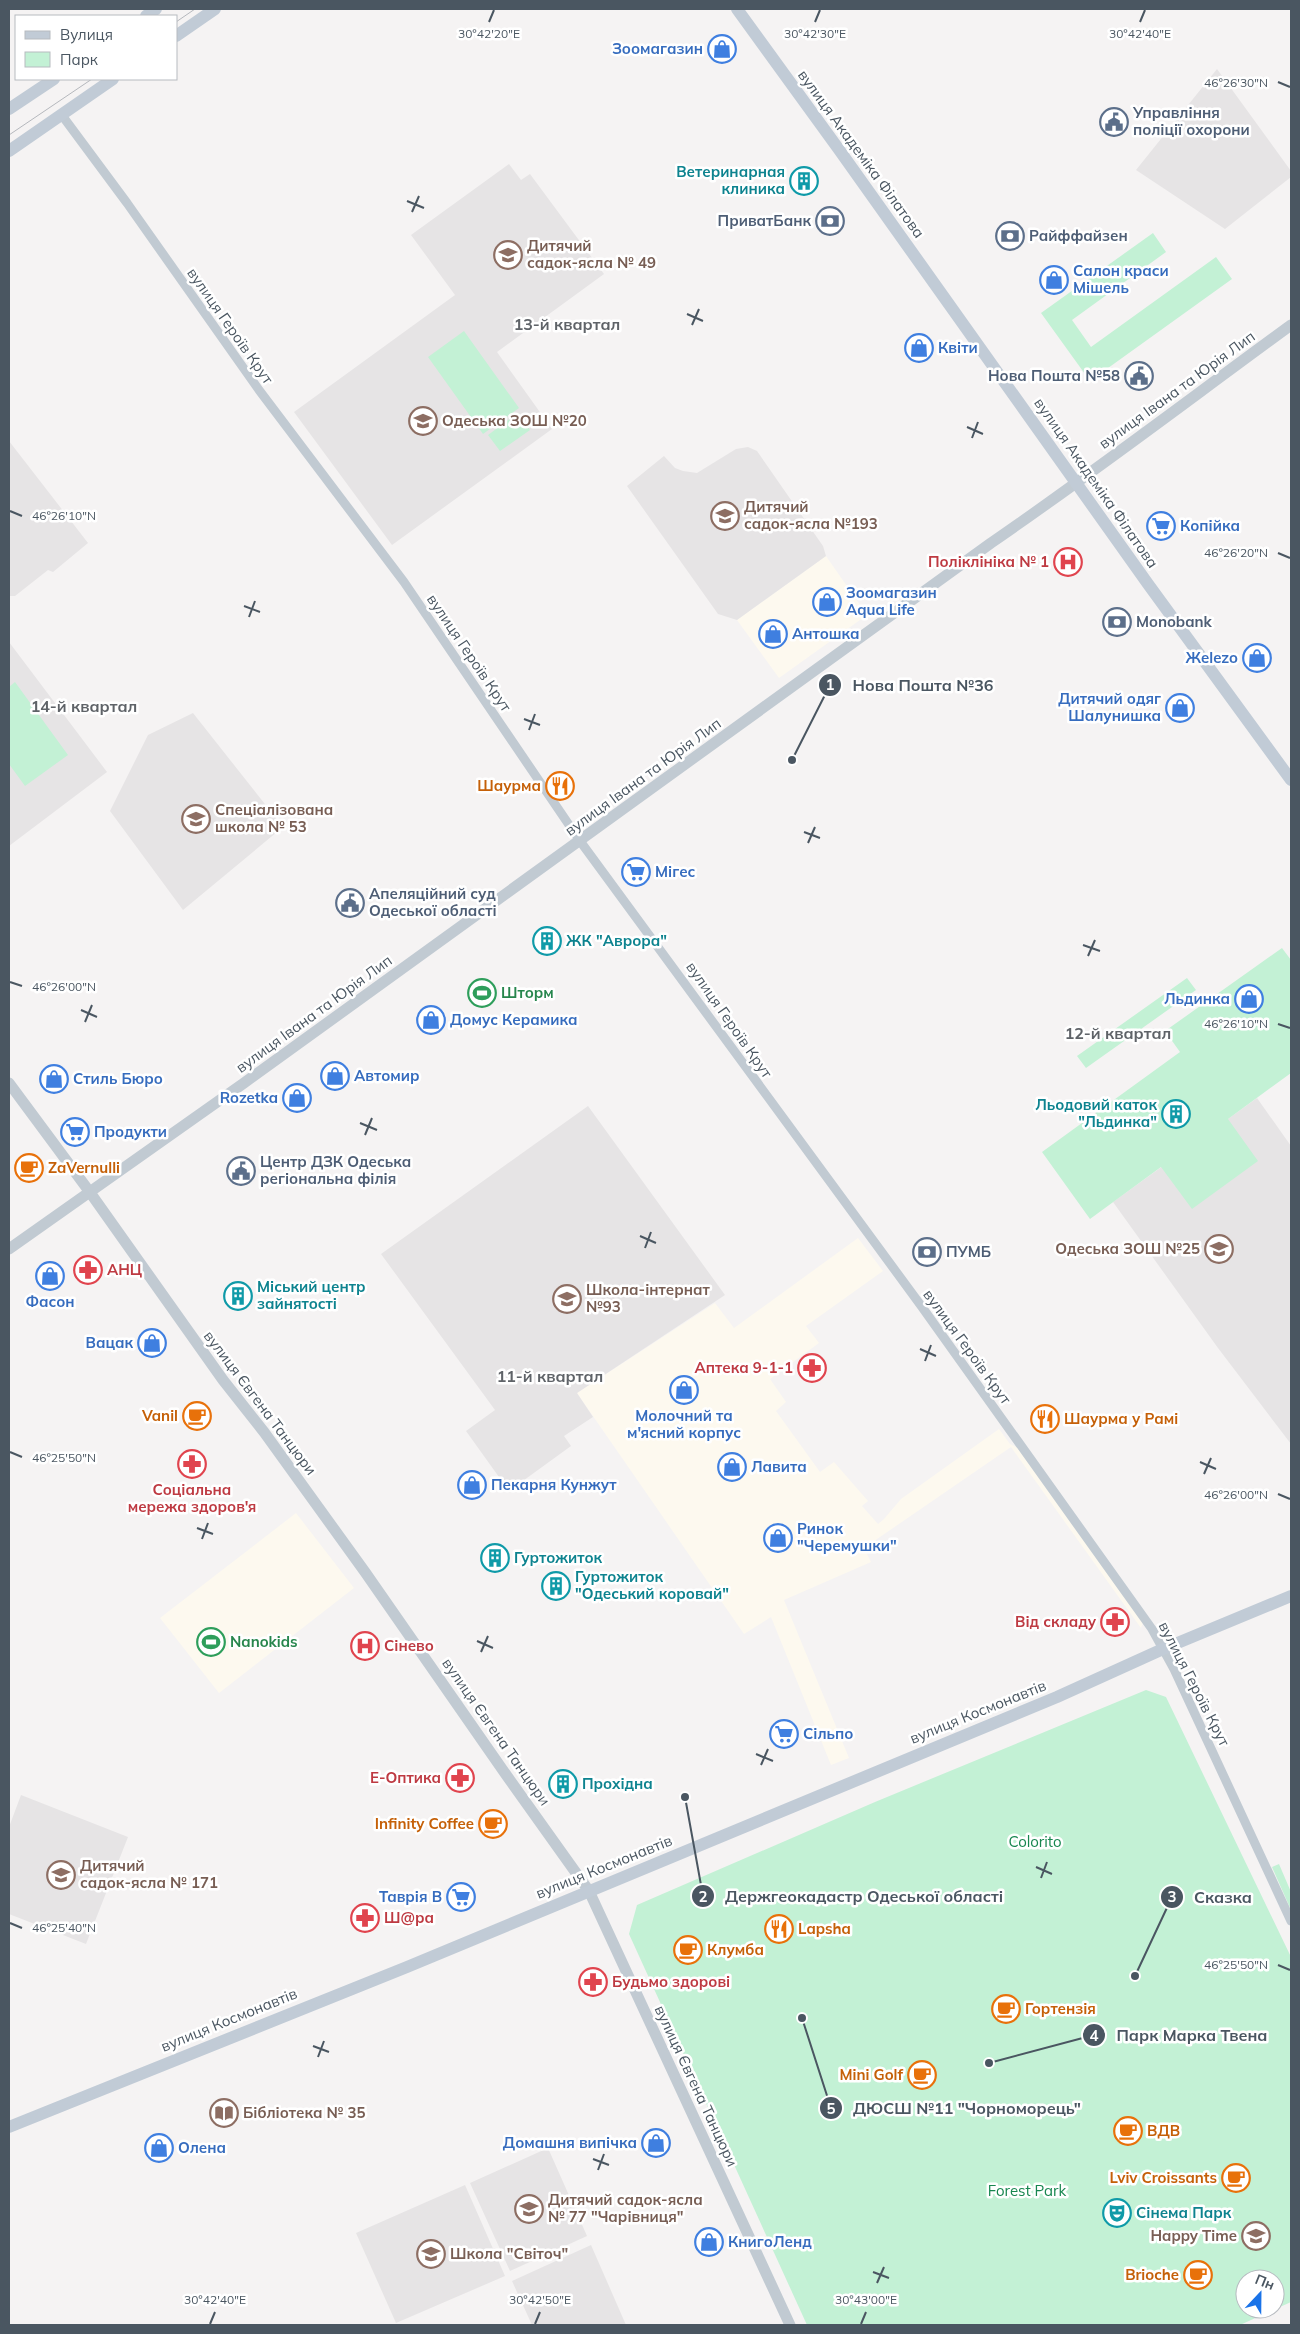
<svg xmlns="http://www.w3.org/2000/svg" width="1300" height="2334" font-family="Mulish,sans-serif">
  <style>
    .commercial { fill: #fdf9ef }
    .education { fill: #e6e4e5 }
    .green { fill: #c3f1d5; fill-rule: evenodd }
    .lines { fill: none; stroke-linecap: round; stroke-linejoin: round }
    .minor { stroke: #c1cad2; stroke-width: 9 }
    .tertiary { stroke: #c1cad2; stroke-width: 11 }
    .secondary { stroke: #c1cbd6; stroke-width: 12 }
    .tram { stroke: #b5b8bd; stroke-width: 1 }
    .ticks { fill: none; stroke: #4a5661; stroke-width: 2 }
    .labels { text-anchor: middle; stroke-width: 5; stroke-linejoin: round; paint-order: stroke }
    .shop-label { font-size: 15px; font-weight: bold; fill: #366cbe; stroke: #fff; text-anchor: start }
    .service-label { font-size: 15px; font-weight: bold; fill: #4e5e75; stroke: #fff; text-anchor: start }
    .street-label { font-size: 15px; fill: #4a5661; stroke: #fff }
    .culture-label { font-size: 15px; font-weight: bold; fill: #0d838f; stroke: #fff; text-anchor: start }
    .education-label { font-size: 15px; font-weight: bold; fill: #785e54; stroke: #fff; text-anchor: start }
    .health-label { font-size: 15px; font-weight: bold; fill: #be3a42; stroke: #fff; text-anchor: end }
    .food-label { font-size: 15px; font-weight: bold; fill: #c56008; stroke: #fff; text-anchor: end }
    .leisure-label { font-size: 15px; font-weight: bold; fill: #27864d; stroke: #fff; text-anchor: start }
    .park-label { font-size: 15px; fill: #17864f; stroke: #fff }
    .neighbourhood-label { font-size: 16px; font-weight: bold; fill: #5f6368; stroke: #fff }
    .ticks-label { font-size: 12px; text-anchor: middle; fill: #4a5661; stroke: #fff; stroke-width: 5; stroke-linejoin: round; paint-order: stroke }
    .leader { fill: none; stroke: #4a5661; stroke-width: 2 }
    .callout-dot { fill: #4a5661; stroke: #fff; stroke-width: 2 }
    .mark-label { font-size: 15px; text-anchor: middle; font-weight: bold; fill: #fff }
    .callout-label { font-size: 16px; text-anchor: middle; font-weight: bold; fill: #4a5661; stroke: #fff; stroke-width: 5; stroke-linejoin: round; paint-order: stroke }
  </style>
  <rect width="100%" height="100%" fill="#f5f3f3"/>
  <path class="commercial" d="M826 556 867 615 779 678 737 620Z
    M858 1238 883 1271 806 1326 819 1343 770 1379 786 1402 776 1411 820 1472 834 1462 868 1501 862 1506 878 1524 884 1519 901 1499 999 1429 1010 1444 1018 1448 1143 1623 1141 1628 1011 1447 864 1548 871 1562 784 1600 849 1758 831 1765 771 1617 744 1634 577 1393 715 1303 734 1328Z
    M296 1513 354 1588 219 1693 160 1618Z"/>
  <path class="education" d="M1217 69 1291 171V177L1225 229 1136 170Z
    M509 164 521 180 530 174 604 274 497 352 552 429 392 545 294 412 455 295 411 235Z
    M9 441 88 543 53 572 48 570 15 596H9Z
    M748 447 757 451 823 546 826 556 737 620 718 614 627 486 664 456 675 468 683 471 697 473 736 449Z
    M9 642 107 772 9 846Z
    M193 713 283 827 183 910 110 811 148 735Z
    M1257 1098 1291 1146V1444L1218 1348 1113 1202Z
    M588 1106 725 1295 577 1393 593 1417 564 1436 571 1446 509 1491 466 1431 495 1410 381 1254Z
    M21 1795 128 1837 86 1944 9 1914V1827Z
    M548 2148 587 2236 510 2271 470 2183Z
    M465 2185 505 2276 396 2323 356 2233Z
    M591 2245 626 2325H532L512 2281Z"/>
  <path class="green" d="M1153 233 1166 252 1072 320 1091 347 1216 257 1232 279 1090 381 1041 313Z
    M464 331 519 408 483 434 428 357Z
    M518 413 530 430 500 451 488 435Z
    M15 682 68 755 25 786 9 764V687Z
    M1282 948 1291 960V1073L1228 1119 1258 1161 1192 1209 1161 1167 1090 1219 1042 1152 1180 1052 1165 1031Z
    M1187 978 1196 990 1086 1068 1077 1056Z
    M1146 1690 1166 1697 1291 1957V2302L1240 2325H807L629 1934 637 1905 875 1802ZM1245 2279H1275V2309H1245Z
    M1279 1864 1291 1892V1910L1272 1867Z"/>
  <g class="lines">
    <path class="minor" d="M61 114 127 203 259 390 404 582 580 841 922 1307 1152 1629 1174 1669 1291 1921"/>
    <path class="tertiary" d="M9 1083 89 1191 223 1380 264 1432 365 1572 507 1776 589 1891 790 2325
      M9 1249 244 1083 991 543C1093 473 1191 398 1291 325"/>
    <path class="secondary" d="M737 9 840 151 1148 584 1291 780
      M146 16 156 9
      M176 36 215 9
      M9 109 54 79
      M9 151 113 79
      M9 2127 407 1967 1057 1697 1163 1649 1291 1596"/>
    <path class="tram" d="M176 22 195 9
      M9 135 92 79"/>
  </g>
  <path class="ticks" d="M489 22 494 10M815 22 820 10M1140 22 1145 10M1278 82 1290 87M407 201 424 208M412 212 419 196M687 314 703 321M692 325 699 309M967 427 983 434M972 438 978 422M10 511 22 516M1278 553 1290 558M244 606 260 612M249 617 255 601M524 719 540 725M529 730 535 714M804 832 820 838M808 843 815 827M1083 945 1100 951M1088 956 1095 940M10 982 22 986M81 1010 97 1017M85 1022 92 1005M1278 1024 1290 1028M360 1123 377 1130M365 1135 372 1118M640 1236 656 1243M645 1248 651 1232M920 1349 936 1356M925 1361 931 1345M10 1452 22 1457M1200 1462 1216 1469M1204 1474 1211 1458M1278 1494 1290 1499M197 1528 213 1534M202 1539 208 1523M477 1641 493 1648M481 1652 488 1636M756 1754 773 1761M761 1765 768 1749M1036 1867 1052 1874M1041 1878 1047 1862M10 1923 22 1928M1278 1965 1290 1970M313 2046 329 2052M318 2057 324 2041M593 2159 609 2165M598 2170 604 2154M873 2272 889 2278M877 2283 884 2267M210 2324 215 2312M535 2324 540 2312M861 2324 866 2312"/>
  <defs>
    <symbol id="shop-ring" viewBox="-11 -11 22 22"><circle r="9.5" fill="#fff" stroke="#3f7fe0" stroke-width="1.5"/><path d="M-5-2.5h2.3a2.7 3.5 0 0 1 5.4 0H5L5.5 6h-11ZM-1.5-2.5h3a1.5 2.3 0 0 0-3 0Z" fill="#3f7fe0"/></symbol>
    <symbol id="civic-ring" viewBox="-11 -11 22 22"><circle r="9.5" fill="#fff" stroke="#5c6f8a" stroke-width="1.5"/><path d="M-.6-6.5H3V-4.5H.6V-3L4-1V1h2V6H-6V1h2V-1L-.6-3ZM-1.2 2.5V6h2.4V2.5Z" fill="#5c6f8a"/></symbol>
    <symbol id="building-ring" viewBox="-11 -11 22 22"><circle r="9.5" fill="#fff" stroke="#0f9aa8" stroke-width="1.5"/><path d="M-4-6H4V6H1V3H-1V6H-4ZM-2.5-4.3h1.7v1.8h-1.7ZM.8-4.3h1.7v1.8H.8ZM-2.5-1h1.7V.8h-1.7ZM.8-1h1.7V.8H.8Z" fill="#0f9aa8"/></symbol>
    <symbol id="bank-ring" viewBox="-11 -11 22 22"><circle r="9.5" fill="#fff" stroke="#5c6f8a" stroke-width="1.5"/><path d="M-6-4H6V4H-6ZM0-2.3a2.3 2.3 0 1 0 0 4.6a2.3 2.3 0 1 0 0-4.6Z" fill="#5c6f8a"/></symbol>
    <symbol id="school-ring" viewBox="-11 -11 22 22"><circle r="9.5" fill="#fff" stroke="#8d6e63" stroke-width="1.5"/><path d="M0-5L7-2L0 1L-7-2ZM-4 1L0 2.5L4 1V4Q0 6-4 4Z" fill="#8d6e63"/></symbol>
    <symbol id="supermarket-ring" viewBox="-11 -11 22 22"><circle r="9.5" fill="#fff" stroke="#3f7fe0" stroke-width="1.5"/><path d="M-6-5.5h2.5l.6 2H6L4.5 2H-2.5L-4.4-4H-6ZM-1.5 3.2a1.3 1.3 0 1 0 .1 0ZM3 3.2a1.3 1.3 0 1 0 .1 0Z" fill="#3f7fe0"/></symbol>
    <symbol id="hospital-ring" viewBox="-11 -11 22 22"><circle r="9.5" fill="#fff" stroke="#e0444e" stroke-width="1.5"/><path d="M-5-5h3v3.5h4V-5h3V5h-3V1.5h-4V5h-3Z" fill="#e0444e"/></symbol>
    <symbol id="restaurant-ring" viewBox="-11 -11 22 22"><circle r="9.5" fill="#fff" stroke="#e8710a" stroke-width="1.5"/><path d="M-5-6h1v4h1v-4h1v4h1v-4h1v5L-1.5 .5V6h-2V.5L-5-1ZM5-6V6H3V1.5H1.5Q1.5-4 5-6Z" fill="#e8710a"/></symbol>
    <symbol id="stadium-ring" viewBox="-11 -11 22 22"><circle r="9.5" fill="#fff" stroke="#2e9e5b" stroke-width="1.5"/><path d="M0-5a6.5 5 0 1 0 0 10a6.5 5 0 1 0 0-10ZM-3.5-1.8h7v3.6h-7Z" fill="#2e9e5b"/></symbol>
    <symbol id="cafe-ring" viewBox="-11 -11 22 22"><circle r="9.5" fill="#fff" stroke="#e8710a" stroke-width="1.5"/><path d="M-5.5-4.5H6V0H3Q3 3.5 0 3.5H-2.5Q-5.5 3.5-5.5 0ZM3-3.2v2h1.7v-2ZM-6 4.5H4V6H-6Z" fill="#e8710a"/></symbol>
    <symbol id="pharmacy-ring" viewBox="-11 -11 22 22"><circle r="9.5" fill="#fff" stroke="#e0444e" stroke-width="1.5"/><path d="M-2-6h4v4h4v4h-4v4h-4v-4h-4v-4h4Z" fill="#e0444e"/></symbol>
    <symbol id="library-ring" viewBox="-11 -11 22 22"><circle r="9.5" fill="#fff" stroke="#8d6e63" stroke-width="1.5"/><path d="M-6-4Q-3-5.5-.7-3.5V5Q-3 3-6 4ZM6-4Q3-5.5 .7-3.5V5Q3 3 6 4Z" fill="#8d6e63"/></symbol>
    <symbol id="theatre-ring" viewBox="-11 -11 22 22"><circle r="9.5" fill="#fff" stroke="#0f9aa8" stroke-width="1.5"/><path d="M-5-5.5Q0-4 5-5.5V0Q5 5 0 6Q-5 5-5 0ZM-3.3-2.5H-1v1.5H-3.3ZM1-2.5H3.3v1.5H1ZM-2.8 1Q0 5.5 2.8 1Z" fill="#0f9aa8"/></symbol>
  </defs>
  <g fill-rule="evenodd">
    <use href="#shop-ring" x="706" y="33" width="32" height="32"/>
    <use href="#civic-ring" x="1098" y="106" width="32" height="32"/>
    <use href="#building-ring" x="788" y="165" width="32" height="32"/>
    <use href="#bank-ring" x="814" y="205" width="32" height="32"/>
    <use href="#bank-ring" x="994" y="220" width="32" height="32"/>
    <use href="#school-ring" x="492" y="239" width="32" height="32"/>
    <use href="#shop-ring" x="1038" y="264" width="32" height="32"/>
    <use href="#shop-ring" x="903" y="332" width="32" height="32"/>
    <use href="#civic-ring" x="1123" y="360" width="32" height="32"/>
    <use href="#school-ring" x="407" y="405" width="32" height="32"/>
    <use href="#school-ring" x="709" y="500" width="32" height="32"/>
    <use href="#supermarket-ring" x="1145" y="510" width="32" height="32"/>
    <use href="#hospital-ring" x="1052" y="546" width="32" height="32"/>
    <use href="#shop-ring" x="811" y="586" width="32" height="32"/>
    <use href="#bank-ring" x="1101" y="606" width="32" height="32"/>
    <use href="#shop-ring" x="757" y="618" width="32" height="32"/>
    <use href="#shop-ring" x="1241" y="642" width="32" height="32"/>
    <use href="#shop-ring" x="1164" y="692" width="32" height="32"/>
    <use href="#restaurant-ring" x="544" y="770" width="32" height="32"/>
    <use href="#school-ring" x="180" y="803" width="32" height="32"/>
    <use href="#supermarket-ring" x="620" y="856" width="32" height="32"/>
    <use href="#civic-ring" x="334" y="887" width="32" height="32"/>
    <use href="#building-ring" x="531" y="925" width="32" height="32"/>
    <use href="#stadium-ring" x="466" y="977" width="32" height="32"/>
    <use href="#shop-ring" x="1233" y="983" width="32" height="32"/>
    <use href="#shop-ring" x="415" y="1004" width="32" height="32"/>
    <use href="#shop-ring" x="319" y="1060" width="32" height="32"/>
    <use href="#shop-ring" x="38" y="1063" width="32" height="32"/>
    <use href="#shop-ring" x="281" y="1082" width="32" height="32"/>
    <use href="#building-ring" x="1160" y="1098" width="32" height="32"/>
    <use href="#supermarket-ring" x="59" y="1116" width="32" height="32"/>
    <use href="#cafe-ring" x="13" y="1152" width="32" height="32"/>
    <use href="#civic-ring" x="225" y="1155" width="32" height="32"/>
    <use href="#school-ring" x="1203" y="1233" width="32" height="32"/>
    <use href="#bank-ring" x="911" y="1236" width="32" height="32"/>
    <use href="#pharmacy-ring" x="72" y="1254" width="32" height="32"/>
    <use href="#shop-ring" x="34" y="1260" width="32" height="32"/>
    <use href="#building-ring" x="222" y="1280" width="32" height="32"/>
    <use href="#school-ring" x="551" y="1283" width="32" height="32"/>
    <use href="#shop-ring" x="136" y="1327" width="32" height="32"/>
    <use href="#pharmacy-ring" x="796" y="1352" width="32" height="32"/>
    <use href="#shop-ring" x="668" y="1374" width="32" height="32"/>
    <use href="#cafe-ring" x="181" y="1400" width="32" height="32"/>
    <use href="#restaurant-ring" x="1029" y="1403" width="32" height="32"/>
    <use href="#pharmacy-ring" x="176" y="1448" width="32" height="32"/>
    <use href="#shop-ring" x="716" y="1451" width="32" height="32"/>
    <use href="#shop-ring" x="456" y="1469" width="32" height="32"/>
    <use href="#shop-ring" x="762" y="1522" width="32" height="32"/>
    <use href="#building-ring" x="479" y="1542" width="32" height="32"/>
    <use href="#building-ring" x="540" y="1570" width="32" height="32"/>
    <use href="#pharmacy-ring" x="1099" y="1606" width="32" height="32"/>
    <use href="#stadium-ring" x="195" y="1626" width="32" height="32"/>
    <use href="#hospital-ring" x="349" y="1630" width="32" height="32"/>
    <use href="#supermarket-ring" x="768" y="1718" width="32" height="32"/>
    <use href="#pharmacy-ring" x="444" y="1762" width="32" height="32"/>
    <use href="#building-ring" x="547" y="1768" width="32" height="32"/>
    <use href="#cafe-ring" x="477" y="1808" width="32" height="32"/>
    <use href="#school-ring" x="45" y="1859" width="32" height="32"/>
    <use href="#supermarket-ring" x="445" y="1881" width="32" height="32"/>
    <use href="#pharmacy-ring" x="349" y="1902" width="32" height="32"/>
    <use href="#restaurant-ring" x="763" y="1913" width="32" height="32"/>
    <use href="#cafe-ring" x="672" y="1934" width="32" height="32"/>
    <use href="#pharmacy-ring" x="577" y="1966" width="32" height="32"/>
    <use href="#cafe-ring" x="990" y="1993" width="32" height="32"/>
    <use href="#cafe-ring" x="906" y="2059" width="32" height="32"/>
    <use href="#library-ring" x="208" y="2097" width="32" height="32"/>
    <use href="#cafe-ring" x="1112" y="2115" width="32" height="32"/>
    <use href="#shop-ring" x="640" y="2127" width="32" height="32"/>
    <use href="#shop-ring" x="143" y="2132" width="32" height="32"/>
    <use href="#cafe-ring" x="1220" y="2162" width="32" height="32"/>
    <use href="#school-ring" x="513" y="2193" width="32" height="32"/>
    <use href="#theatre-ring" x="1101" y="2197" width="32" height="32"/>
    <use href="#school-ring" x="1240" y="2220" width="32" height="32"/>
    <use href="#shop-ring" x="693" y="2226" width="32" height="32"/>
    <use href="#school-ring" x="415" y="2238" width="32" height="32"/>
    <use href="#cafe-ring" x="1182" y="2259" width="32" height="32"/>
  </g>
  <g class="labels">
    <g class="shop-label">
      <text x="703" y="54" text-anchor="end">Зоомагазин</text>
      <text x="1073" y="276">Салон краси<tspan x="1073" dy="17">Мішель</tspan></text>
      <text x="938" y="353">Квіти</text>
      <text x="1180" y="531">Копійка</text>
      <text x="846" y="598">Зоомагазин<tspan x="846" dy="17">Aqua Life</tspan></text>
      <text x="792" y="639">Антошка</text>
      <text x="1238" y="663" text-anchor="end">Жelezo</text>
      <text x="1161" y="704" text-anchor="end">Дитячий одяг<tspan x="1161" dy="17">Шалунишка</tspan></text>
      <text x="655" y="877">Мігес</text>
      <text x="1230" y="1004" text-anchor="end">Льдинка</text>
      <text x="450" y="1025">Домус Керамика</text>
      <text x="354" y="1081">Автомир</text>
      <text x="73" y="1084">Стиль Бюро</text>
      <text x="278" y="1103" text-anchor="end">Rozetka</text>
      <text x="94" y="1137">Продукти</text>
      <text x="50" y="1307" text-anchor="middle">Фасон</text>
      <text x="133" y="1348" text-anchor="end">Вацак</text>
      <text x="684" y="1421" text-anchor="middle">Молочний та<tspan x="684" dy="17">м'ясний корпус</tspan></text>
      <text x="751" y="1472">Лавита</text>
      <text x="491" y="1490">Пекарня Кунжут</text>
      <text x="797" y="1534">Ринок<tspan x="797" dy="17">"Черемушки"</tspan></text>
      <text x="803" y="1739">Сільпо</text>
      <text x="442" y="1902" text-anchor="end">Таврія В</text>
      <text x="637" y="2148" text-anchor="end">Домашня випічка</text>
      <text x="178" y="2153">Олена</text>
      <text x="728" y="2247">КнигоЛенд</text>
    </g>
    <g class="service-label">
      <text x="1133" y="118">Управління<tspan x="1133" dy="17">поліції охорони</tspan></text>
      <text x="811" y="226" text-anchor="end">ПриватБанк</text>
      <text x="1029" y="241">Райффайзен</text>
      <text x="1120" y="381" text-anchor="end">Нова Пошта №58</text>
      <text x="1136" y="627">Monobank</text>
      <text x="369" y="899">Апеляційний суд<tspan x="369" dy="17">Одеської області</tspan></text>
      <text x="260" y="1167">Центр ДЗК Одеська<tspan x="260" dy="17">регіональна філія</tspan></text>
      <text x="946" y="1257">ПУМБ</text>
    </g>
    <g class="street-label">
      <text transform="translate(861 154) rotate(54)" y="5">вулиця Академіка Філатова</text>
      <text transform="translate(230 326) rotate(55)" y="5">вулиця Героїв Крут</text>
      <text transform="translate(1177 390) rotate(-36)" y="5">вулиця Івана та Юрія Лип</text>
      <text transform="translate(1096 483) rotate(55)" y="5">вулиця Академіка Філатова</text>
      <text transform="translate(469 653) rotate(56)" y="5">вулиця Героїв Крут</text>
      <text transform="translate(643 777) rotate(-36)" y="5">вулиця Івана та Юрія Лип</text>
      <text transform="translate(314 1014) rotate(-36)" y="5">вулиця Івана та Юрія Лип</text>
      <text transform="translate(729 1020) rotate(55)" y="5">вулиця Героїв Крут</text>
      <text transform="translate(967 1347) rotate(54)" y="5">вулиця Героїв Крут</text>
      <text transform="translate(260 1403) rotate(53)" y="5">вулиця Євгена Танцюри</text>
      <text transform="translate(1194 1684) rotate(63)" y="5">вулиця Героїв Крут</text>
      <text transform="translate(978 1712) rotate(-22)" y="5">вулиця Космонавтів</text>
      <text transform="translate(496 1732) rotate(55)" y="5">вулиця Євгена Танцюри</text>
      <text transform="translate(604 1867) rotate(-22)" y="5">вулиця Космонавтів</text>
      <text transform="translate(229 2020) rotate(-22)" y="5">вулиця Космонавтів</text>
      <text transform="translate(696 2086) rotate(65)" y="5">вулиця Євгена Танцюри</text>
    </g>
    <g class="culture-label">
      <text x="785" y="177" text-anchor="end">Ветеринарная<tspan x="785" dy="17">клиника</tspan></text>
      <text x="566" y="946">ЖК "Аврора"</text>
      <text x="1157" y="1110" text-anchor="end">Льодовий каток<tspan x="1157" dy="17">"Льдинка"</tspan></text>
      <text x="257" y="1292">Міський центр<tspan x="257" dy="17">зайнятості</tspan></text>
      <text x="514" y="1563">Гуртожиток</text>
      <text x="575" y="1582">Гуртожиток<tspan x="575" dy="17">"Одеський коровай"</tspan></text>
      <text x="582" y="1789">Прохідна</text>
      <text x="1136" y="2218">Сінема Парк</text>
    </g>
    <g class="education-label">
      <text x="527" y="251">Дитячий<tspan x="527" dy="17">садок-ясла № 49</tspan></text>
      <text x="442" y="426">Одеська ЗОШ №20</text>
      <text x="744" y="512">Дитячий<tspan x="744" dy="17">садок-ясла №193</tspan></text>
      <text x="215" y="815">Спеціалізована<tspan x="215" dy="17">школа № 53</tspan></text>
      <text x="1200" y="1254" text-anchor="end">Одеська ЗОШ №25</text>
      <text x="586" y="1295">Школа-інтернат<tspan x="586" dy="17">№93</tspan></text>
      <text x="80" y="1871">Дитячий<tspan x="80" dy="17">садок-ясла № 171</tspan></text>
      <text x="243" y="2118">Бібліотека № 35</text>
      <text x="548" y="2205">Дитячий садок-ясла<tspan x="548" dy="17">№ 77 "Чарівниця"</tspan></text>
      <text x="1237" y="2241" text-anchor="end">Happy Time</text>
      <text x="450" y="2259">Школа "Світоч"</text>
    </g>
    <g class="health-label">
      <text x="1049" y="567">Поліклініка № 1</text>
      <text x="107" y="1275" text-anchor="start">АНЦ</text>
      <text x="793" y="1373">Аптека 9-1-1</text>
      <text x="192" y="1495" text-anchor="middle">Соціальна<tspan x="192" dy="17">мережа здоров'я</tspan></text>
      <text x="1096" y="1627">Від складу</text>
      <text x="384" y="1651" text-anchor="start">Сінево</text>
      <text x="441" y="1783">Е-Оптика</text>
      <text x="384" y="1923" text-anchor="start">Ш@ра</text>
      <text x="612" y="1987" text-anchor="start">Будьмо здорові</text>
    </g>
    <g class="food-label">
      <text x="541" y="791">Шаурма</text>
      <text x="48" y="1173" text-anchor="start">ZaVernulli</text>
      <text x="178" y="1421">Vanil</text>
      <text x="1064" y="1424" text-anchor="start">Шаурма у Рамi</text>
      <text x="474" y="1829">Infinity Coffee</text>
      <text x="798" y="1934" text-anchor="start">Lapsha</text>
      <text x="707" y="1955" text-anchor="start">Клумба</text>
      <text x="1025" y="2014" text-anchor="start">Гортензія</text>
      <text x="903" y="2080">Mini Golf</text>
      <text x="1147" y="2136" text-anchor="start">ВДВ</text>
      <text x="1217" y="2183">Lviv Croissants</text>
      <text x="1179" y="2280">Brioche</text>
    </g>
    <g class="leisure-label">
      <text x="501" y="998">Шторм</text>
      <text x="230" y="1647">Nanokids</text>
    </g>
    <g class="park-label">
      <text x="1035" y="1847">Colorito</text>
      <text x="1027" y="2196">Forest Park</text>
    </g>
    <g class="neighbourhood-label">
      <text x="567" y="330">13-й квартал</text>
      <text x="84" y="712">14-й квартал</text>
      <text x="1118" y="1039">12-й квартал</text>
      <text x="550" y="1382">11-й квартал</text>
    </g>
  </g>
  <g class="ticks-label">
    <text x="489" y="38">30°42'20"E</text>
    <text x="815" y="38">30°42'30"E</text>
    <text x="1140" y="38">30°42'40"E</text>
    <text x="1236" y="87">46°26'30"N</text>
    <text x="64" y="520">46°26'10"N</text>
    <text x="1236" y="557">46°26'20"N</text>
    <text x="64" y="991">46°26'00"N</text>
    <text x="1236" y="1028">46°26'10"N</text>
    <text x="64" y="1462">46°25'50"N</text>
    <text x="1236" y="1499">46°26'00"N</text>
    <text x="64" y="1932">46°25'40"N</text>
    <text x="1236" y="1969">46°25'50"N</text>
    <text x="215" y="2304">30°42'40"E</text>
    <text x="540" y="2304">30°42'50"E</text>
    <text x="866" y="2304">30°43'00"E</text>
  </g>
  <path class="leader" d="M792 760L830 685M685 1797L703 1896M1135 1976L1172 1897M989 2063L1094 2035M802 2018L831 2108"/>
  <g class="callout-dot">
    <circle cx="792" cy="760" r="5"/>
    <circle cx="685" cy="1797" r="5"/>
    <circle cx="1135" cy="1976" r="5"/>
    <circle cx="989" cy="2063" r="5"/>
    <circle cx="802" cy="2018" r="5"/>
    <circle cx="830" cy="685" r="12"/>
    <circle cx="703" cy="1896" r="12"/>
    <circle cx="1172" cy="1897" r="12"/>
    <circle cx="1094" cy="2035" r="12"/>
    <circle cx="831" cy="2108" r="12"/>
  </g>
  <g class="mark-label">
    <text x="830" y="690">1</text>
    <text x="703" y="1902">2</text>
    <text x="1172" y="1902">3</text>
    <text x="1094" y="2041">4</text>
    <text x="831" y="2114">5</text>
  </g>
  <g class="callout-label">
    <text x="923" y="691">Нова Пошта №36</text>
    <text x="864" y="1902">Держгеокадастр Одеської області</text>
    <text x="1223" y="1903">Сказка</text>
    <text x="1192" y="2041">Парк Марка Твена</text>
    <text x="967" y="2114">ДЮСШ №11 "Чорноморець"</text>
  </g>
  <rect width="1300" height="2334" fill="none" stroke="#4a5661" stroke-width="20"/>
  <rect x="15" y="15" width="162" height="65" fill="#ffffff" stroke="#b7bbc0"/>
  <rect x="25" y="31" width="25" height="8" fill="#c1cbd6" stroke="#b7bbc0"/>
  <text x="60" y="40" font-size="15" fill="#4a5661">Вулиця</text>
  <rect x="25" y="52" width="25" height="15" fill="#c3f1d5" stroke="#b7bbc0"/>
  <text x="60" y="65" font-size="15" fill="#4a5661">Парк</text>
  <g transform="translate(1260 2294) rotate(22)"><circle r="24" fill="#ffffff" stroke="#b7bbc0"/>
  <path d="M0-4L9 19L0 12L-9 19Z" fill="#1a73e8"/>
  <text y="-8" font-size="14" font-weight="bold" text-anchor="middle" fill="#4a5661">Пн</text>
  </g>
</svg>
